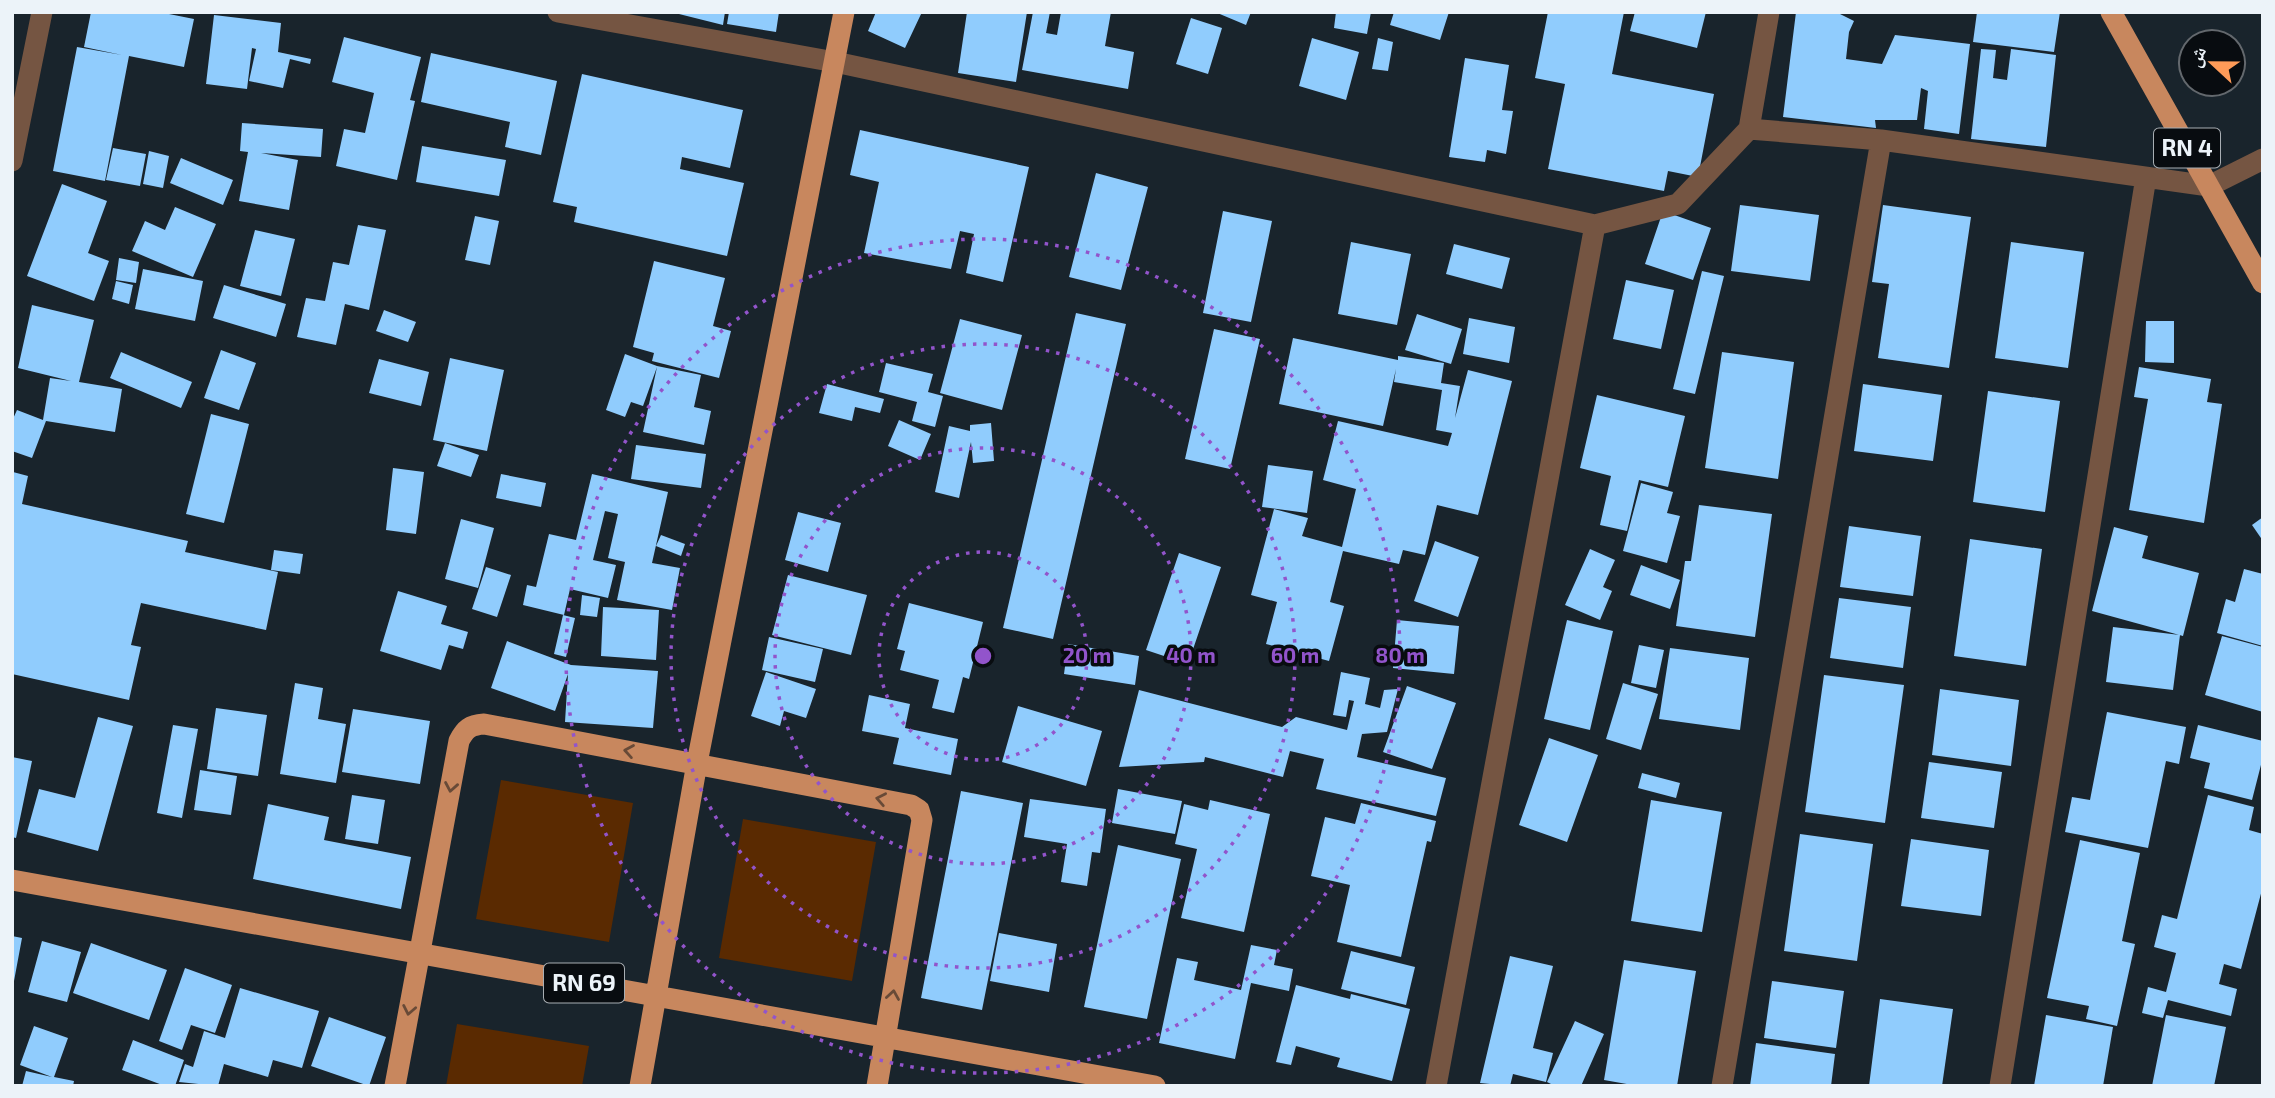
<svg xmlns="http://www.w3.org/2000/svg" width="2275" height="1098" font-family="'Exo 2','Noto Naskh Arabic',sans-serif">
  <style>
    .green { fill: #5a2a01 }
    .building { fill: #90ccfd }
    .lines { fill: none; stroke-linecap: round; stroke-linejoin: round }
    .minor { stroke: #755542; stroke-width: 21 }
    .major { stroke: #c8875e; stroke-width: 21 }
    .oneway { stroke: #684a37 }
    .ring { fill: none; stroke: #9254cb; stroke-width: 3.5; stroke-dasharray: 3.5 7 }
    .labels { text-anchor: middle; stroke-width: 7; stroke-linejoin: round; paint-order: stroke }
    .shield { fill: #080c10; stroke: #a8aeb3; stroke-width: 2 }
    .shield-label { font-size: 23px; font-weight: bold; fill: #ecf3f9 }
    .centre { fill: #9254cb; stroke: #080c10; stroke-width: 3.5 }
    .ring-label { font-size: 21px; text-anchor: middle; font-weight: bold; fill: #9254cb; stroke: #080c10; stroke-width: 7; stroke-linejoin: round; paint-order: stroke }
  </style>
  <rect width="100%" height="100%" fill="#19242c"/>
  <path class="green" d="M501 780 633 803 609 942 476 919Z
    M743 819 876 842 852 981 719 958Z
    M457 1024 589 1046 582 1086H446Z"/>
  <path class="building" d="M91 12H159L194 19 184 67 129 56 105 181 53 171 77 47 122 55 84 47Z
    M671 12H725L723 25Z
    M729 12H779L776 32 727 24Z
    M876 12H922L905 48 868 31Z
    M967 12H1027L1016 82 958 73Z
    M1033 12H1050L1046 33 1057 35 1061 12H1111L1105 46 1134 52 1128 89 1022 70Z
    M1215 12H1251L1246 25Z
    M1336 12H1371L1367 34 1334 28Z
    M1394 12H1449L1440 40 1390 25Z
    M1548 12H1624L1612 74 1714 94 1698 177 1668 171 1664 191 1548 169 1565 84 1535 78Z
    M1635 12H1706L1697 48 1630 31Z
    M1796 12H1836L1854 21 1849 32 1846 59 1882 64 1895 35 1970 44 1959 134 1924 129 1928 91 1921 88 1917 120H1875L1876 128 1783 117Z
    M1977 12H2060L2054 52 1973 42Z
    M214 15 281 23 278 52 311 59 310 64 290 59 283 88 249 81 256 49 252 48 247 89 206 84Z
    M1191 18 1222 28 1208 74 1176 64Z
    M344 37 421 57 410 100 415 101 397 180 336 166 344 129 365 133 374 93 332 82Z
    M1312 38 1359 52 1346 100 1299 86Z
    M1378 38 1393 42 1388 71 1372 69Z
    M1981 49 1996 50 1993 78 2007 80 2011 49 2056 55 2046 147 1971 139Z
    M431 53 557 81 541 155 505 147 510 122 421 102Z
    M1465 58 1509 65 1502 110 1513 111 1506 154 1487 150 1485 162 1449 157Z
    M582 74 743 110 730 168 682 157 680 169 744 183 727 256 574 222 577 207 553 202Z
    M242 123 323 129 321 157 261 153 298 160 289 210 239 201 248 152 240 151Z
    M860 130 1029 167 1003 282 966 273 974 234 960 231 951 269 864 253 879 182 850 175Z
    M422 146 506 160 499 196 416 182Z
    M113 148 146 154 140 186 106 180Z
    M149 151 169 156 163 188 143 184Z
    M181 158 233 180 223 205 170 183Z
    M1096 173 1148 187 1121 290 1069 277Z
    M62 184 107 201 88 253 109 261 94 301 27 276Z
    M1740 205 1819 215 1810 281 1731 271Z
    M1883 205 1971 217 1949 368 1878 358 1889 284 1872 282Z
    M175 207 216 224 193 277 132 251 145 221 165 230Z
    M1223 211 1272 221 1251 322 1203 313Z
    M1663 211 1711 228 1693 280 1645 264Z
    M475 216 499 221 490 265 465 260Z
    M358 225 386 230 369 310 345 304 336 345 297 337 306 298 325 301 333 262 349 265Z
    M255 230 295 239 281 296 240 286Z
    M1351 242 1411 254 1397 325 1338 314Z
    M2011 242 2084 252 2068 368 1995 358Z
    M1454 244 1510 258 1502 289 1446 274Z
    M119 258 139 262 136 283 116 280Z
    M654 261 725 278 713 326 731 331 719 378 652 361 654 353 633 347Z
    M143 269 203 281 195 321 135 309Z
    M1702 271 1724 276 1695 394 1673 389Z
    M1626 280 1674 290 1661 349 1613 339Z
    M116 281 133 285 129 304 112 299Z
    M224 285 286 304 276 337 213 318Z
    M32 305 94 320 79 382 122 389 115 432 46 421 32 458 12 451V421L17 410 43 420 50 378 71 381 18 368Z
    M384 310 416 322 408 342 376 331Z
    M1076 313 1126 324 1053 639 1003 628Z
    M1417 314 1462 329 1451 364 1405 350Z
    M1469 318 1515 327 1509 363 1463 354Z
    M960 319 1022 335 1002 410 940 393Z
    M2146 321H2174V363L2145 362Z
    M1214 329 1260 339 1230 469 1185 459Z
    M1293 338 1398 360V356L1444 363 1441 383 1460 386 1455 418 1468 370 1512 381 1478 515 1437 505 1425 555 1403 550 1399 564 1343 551 1330 602 1344 606 1329 661 1266 644 1277 602 1251 595 1274 509 1308 518 1302 536 1342 547 1356 489 1323 480 1338 421 1448 446 1452 433 1436 430 1442 390 1394 382 1396 369 1383 426 1279 404Z
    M221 350 256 363 239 410 204 398Z
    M121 352 192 382 181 408 110 378Z
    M1722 352 1794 362 1778 479 1705 468Z
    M625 354 657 366 701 375 694 407 711 411 704 445 643 432 657 367 643 406 631 402 625 417 606 410Z
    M450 358 504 370 487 451 433 440Z
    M379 359 429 372 421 406 369 393Z
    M886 363 933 374 928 392 943 396 935 427 912 421 917 402 879 392Z
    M2139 367 2211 379 2207 402 2222 404 2204 523 2129 510 2148 399 2134 397Z
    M827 384 884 399 880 413 855 407 852 421 819 413Z
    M1863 384 1942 395 1933 461 1854 451Z
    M1988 391 2060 401 2045 512 1973 502Z
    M1597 395 1685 416 1668 487 1639 480 1627 531 1600 525 1611 476 1580 468Z
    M211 414 249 424 224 523 186 514Z
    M899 420 931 434 920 460 888 446Z
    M991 423 994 461 973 463 971 442 959 498 935 492 949 426 970 431V425Z
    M445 443 479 455 471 477 437 466Z
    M636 445 706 454 701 488 631 479Z
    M1268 465 1313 471 1307 513 1262 507Z
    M393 468 424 472 416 534 386 530Z
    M13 472 28 476 22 504 188 541 185 552 278 572 266 630 141 603 131 645 141 647 129 700 12 674Z
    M501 474 546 483 541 507 496 498Z
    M592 474 668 492 652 563 680 568 672 610 617 600 625 562 608 558 618 514 605 511 593 560 616 565 608 598 570 589 564 615 523 605 527 585 536 587 549 534 576 540Z
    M1641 483 1673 492 1667 513 1680 516 1667 563 1623 551Z
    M1699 505 1772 514 1755 637 1676 626 1685 561H1691Z
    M798 512 841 523 828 572 785 560Z
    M2263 517V541L2252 525Z
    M461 519 494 528 478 588 445 579Z
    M1849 526 1921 536 1913 596 1840 587Z
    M2114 527 2148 536 2142 558 2199 573 2183 636 2092 611Z
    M661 535 685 544 681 556 656 546Z
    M1970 539 2042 549 2026 666 1954 656Z
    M1435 541 1479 557 1458 617 1414 601Z
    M1590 549 1615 560 1603 587 1612 591 1600 620 1565 605Z
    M274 550 303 554 300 574 271 570Z
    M1179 553 1221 567 1188 664 1146 650Z
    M1641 565 1680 580 1670 609 1630 595Z
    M486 567 511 575 497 617 472 609Z
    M2244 569 2263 574V646L2217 633 2226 599 2235 602Z
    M788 575 867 595 851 655 772 635Z
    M398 591 447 606 441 624 468 632 463 649 449 645 441 670 380 651Z
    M582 595 600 598 597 617 580 615Z
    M1839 598 1911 607 1903 668 1830 658Z
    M909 603 983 622 969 679 963 677 954 713 932 708 939 680 900 670 905 651 897 649Z
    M603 607 659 610 656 660 601 656Z
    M563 615 575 618 566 657 554 654Z
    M1397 620 1459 626 1454 674 1393 668Z
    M1567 620 1613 631 1590 730 1544 719Z
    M2113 627 2180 635 2173 690 2106 682Z
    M2222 636 2263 647V712L2205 695Z
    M769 637 823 649 815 682 762 670Z
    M507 641 571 665 658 671 653 728 565 722 568 674 555 711 491 688Z
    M1068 644 1139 656 1135 685 1064 674Z
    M1639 645 1664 650 1656 688 1631 683Z
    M1670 648 1749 658 1740 730 1659 719Z
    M766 672 816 689 806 718 784 711 780 726 751 716Z
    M1341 672 1370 678 1365 704 1380 708 1384 690 1398 689 1387 732 1362 734 1357 757 1446 778 1436 816 1316 789 1324 759 1290 751 1283 777 1205 757 1204 762 1119 767 1139 690 1282 727 1296 717 1347 730 1354 701 1349 700 1346 717 1333 715Z
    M1824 675 1904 685 1885 823 1805 812Z
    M295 683 323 688 318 719 346 724 336 783 280 774Z
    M1623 683 1658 694 1641 750 1606 739Z
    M1407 686 1456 703 1432 769 1383 752Z
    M1940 689 2019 700 2011 766 1932 755Z
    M869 695 910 704 905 728 958 739 951 775 893 764 899 738 862 731Z
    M1018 706 1102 731 1086 786 1002 762Z
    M216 708 267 715 258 776 207 769Z
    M353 709 430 721 420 784 342 772Z
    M2107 712 2186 727 2179 764 2166 761 2148 848 2065 832 2072 797 2090 800Z
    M98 717 133 726 98 851 27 832 39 789 75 798Z
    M173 725 198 729 182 818 157 813Z
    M2198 725 2263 741V757L2252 800 2204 788 2210 763 2190 758Z
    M1549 738 1598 755 1567 842 1519 825Z
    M12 757 32 761 16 838 12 837Z
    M1929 762 2002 772 1994 828 1921 818Z
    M200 770 237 776 231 815 194 810Z
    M1642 773 1680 783 1676 798 1638 788Z
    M1118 789 1182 801 1175 834 1112 823Z
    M961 791 1023 803 982 1010 921 998Z
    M352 795 385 800 378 844 345 839Z
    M2208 795 2254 807 2249 830 2263 834V886L2241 969 2224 964 2219 984 2237 989 2231 1016 2168 1000 2163 1018 2142 1013 2148 987 2166 992 2176 953 2154 947 2162 915 2177 919Z
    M1030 799 1106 809 1100 853 1092 852 1087 886 1061 882 1067 844 1024 837Z
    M1210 800 1270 814 1244 932 1181 918 1197 849 1175 844 1184 804 1208 810Z
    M1651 800 1722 812 1702 932 1631 921Z
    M1361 803 1436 821 1431 842 1427 841 1401 957 1337 942 1350 885 1311 876 1325 817 1355 824Z
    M268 804 329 817 324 840 411 857 401 909 253 879Z
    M1800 834 1873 844 1857 961 1784 951Z
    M1911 839 1989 850 1981 916 1901 906Z
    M2080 840 2140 853 2122 941 2135 944 2117 1026 2086 1019 2089 1006 2047 998Z
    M1118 845 1181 859 1147 1019 1084 1007Z
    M999 933 1057 944 1049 992 990 981Z
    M12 936 22 938 14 981H12Z
    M42 941 81 952 67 1002 28 992Z
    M91 943 167 970 149 1020 73 993Z
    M1251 945 1277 950 1274 965 1293 969 1289 991 1251 983 1235 1059 1159 1043 1177 958 1198 962 1194 980 1241 990Z
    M1351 951 1415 967 1406 1005 1341 989Z
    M1510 956 1553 966 1533 1048 1553 1053 1546 1082 1513 1074 1510 1086 1480 1083Z
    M1624 960 1696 971 1677 1086H1638L1604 1080Z
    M185 968 232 985 215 1033 191 1025 182 1050 159 1041Z
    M1772 981 1844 991 1836 1048 1764 1038Z
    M1296 985 1350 999 1351 994 1410 1009 1392 1081 1337 1067 1340 1058 1296 1046 1291 1065 1276 1062Z
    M240 988 319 1011 302 1068 273 1060 268 1077 224 1064 218 1086 179 1082 185 1064 193 1067 204 1031 225 1038Z
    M1880 999 1953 1009 1942 1086H1869Z
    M2046 1015 2113 1027 2103 1086H2034Z
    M2166 1015 2226 1027 2214 1086H2152Z
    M329 1017 386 1037 369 1086 311 1066Z
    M1575 1021 1604 1034 1581 1086H1555L1547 1082Z
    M34 1026 68 1038 54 1077 74 1081 73 1086H22L26 1071 52 1077 20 1065Z
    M133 1040 184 1060 175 1086H165L122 1070Z
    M1756 1043 1835 1054 1831 1086H1750Z"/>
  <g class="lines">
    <path class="minor" d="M558 12 835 62 1595 225 1436 1086
      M1749 129 1881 140 2209 186 2263 159
      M12 161 42 12
      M1595 225 1678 204 1749 129 1769 12
      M1722 1086 1881 140
      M2000 1086 2146 177"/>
    <path class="major" d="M2111 12 2263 283
      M12 880 1155 1086
      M395 1086 459 741C465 729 470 725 484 724L911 805 919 810 922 820 877 1086
      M640 1086 697 763 844 12"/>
  </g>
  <defs><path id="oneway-chevron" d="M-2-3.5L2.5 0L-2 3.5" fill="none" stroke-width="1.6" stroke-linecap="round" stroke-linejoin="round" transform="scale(1.75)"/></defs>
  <g class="oneway">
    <use href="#oneway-chevron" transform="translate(629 751) rotate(-170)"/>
    <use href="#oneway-chevron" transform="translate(451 787) rotate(100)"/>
    <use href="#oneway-chevron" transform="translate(881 799) rotate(-169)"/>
    <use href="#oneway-chevron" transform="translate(893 995) rotate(-81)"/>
    <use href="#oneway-chevron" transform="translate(409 1010) rotate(101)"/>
  </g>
  <g class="ring">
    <circle cx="983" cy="656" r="104"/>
    <circle cx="983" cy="656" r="208"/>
    <circle cx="983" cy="656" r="312"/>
    <circle cx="983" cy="656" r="417"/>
  </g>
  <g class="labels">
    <g class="shield">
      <rect x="2154" y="128.5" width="66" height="39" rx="5"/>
      <rect x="544" y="963.5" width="80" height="39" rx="5"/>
    </g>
    <g class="shield-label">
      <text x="2187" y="156">RN 4</text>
      <text x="584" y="991">RN 69</text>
    </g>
  </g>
  <circle cx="983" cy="656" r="10" class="centre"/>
  <g class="ring-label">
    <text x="1087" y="663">20 m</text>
    <text x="1191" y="663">40 m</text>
    <text x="1295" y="663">60 m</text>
    <text x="1400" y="663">80 m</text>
  </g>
  <rect width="2275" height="1098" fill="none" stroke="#ecf3f9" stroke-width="28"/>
  <g transform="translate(2212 63) rotate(292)"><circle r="33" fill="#080c10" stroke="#63686d" stroke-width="2"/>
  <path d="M0-5L12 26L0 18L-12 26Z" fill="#fe9b58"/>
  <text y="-10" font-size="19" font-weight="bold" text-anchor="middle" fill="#ecf3f9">ش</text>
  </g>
</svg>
